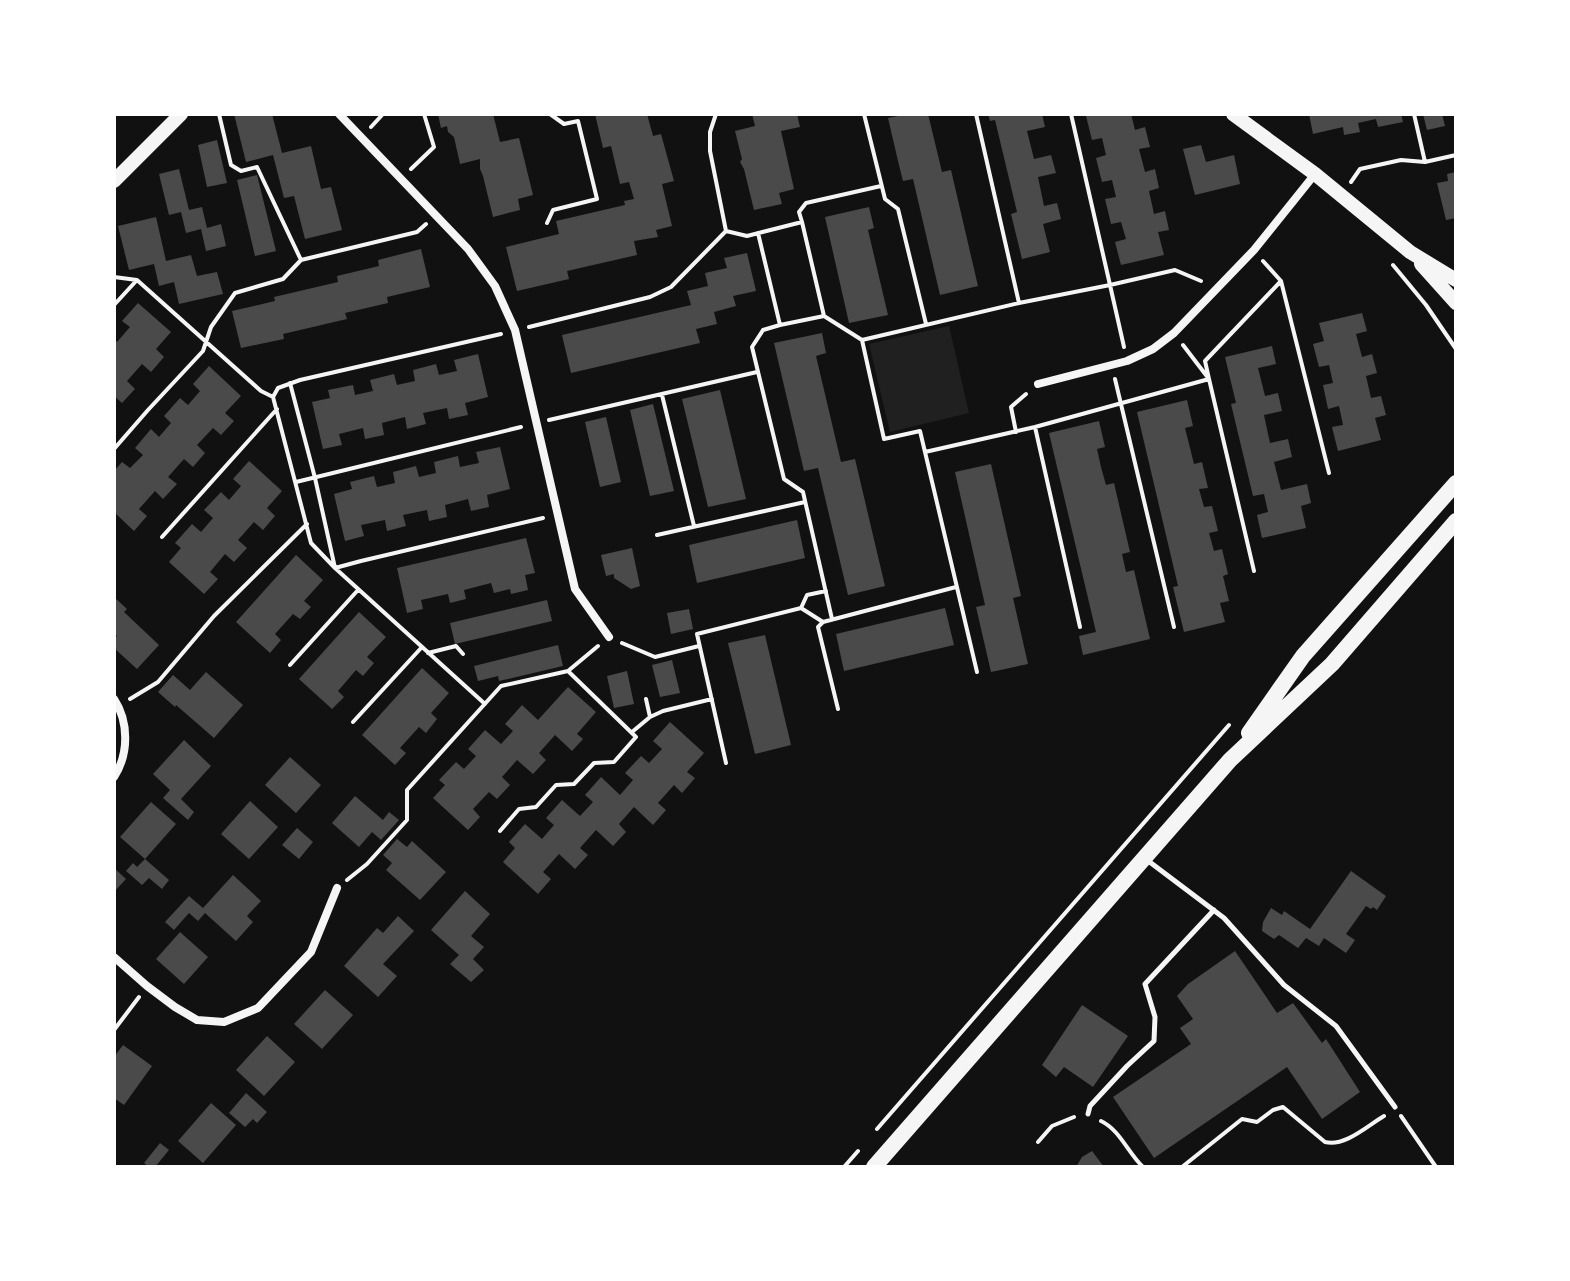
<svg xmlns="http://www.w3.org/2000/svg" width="1570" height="1281" font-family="Inter,sans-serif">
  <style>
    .green { fill: #202020 }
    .building { fill: #4a4a4a }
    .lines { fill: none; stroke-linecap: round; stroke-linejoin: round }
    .path { stroke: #f5f5f5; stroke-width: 4 }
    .service { stroke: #f5f5f5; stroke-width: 5 }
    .minor { stroke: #f5f5f5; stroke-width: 8 }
    .tertiary { stroke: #f5f5f5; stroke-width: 14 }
    .secondary { stroke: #f5f5f5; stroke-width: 16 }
  </style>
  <rect width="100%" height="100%" fill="#111"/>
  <path class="green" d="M949 326 969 413 890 432 869 344Z"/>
  <path class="building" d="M234 114H272L282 153 311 146 321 189 331 187 342 230 305 239 294 196 284 198 273 155 246 162Z
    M438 114H483V116L493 114 500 142 519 138 533 195 518 199 520 210 493 217 483 176 480 169V159L460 164 454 137 448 132 447 126 441 128Z
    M595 114H647L653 136 661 134 674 181 662 184 672 226 656 230 658 237 634 241 637 255 567 271 569 279 517 291 506 247 559 234 556 221 625 205 624 201 634 199 629 182 620 184 611 146 603 148Z
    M752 114H797L800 127 781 131 794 189 779 193 782 204 754 210 744 169 740 162 742 159 735 131 755 126Z
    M897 114H928L942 172 951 170 978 286 940 295 913 179 903 181 898 161 888 118 898 116Z
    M988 114H1042L1045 127 1027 131 1034 159 1051 155 1056 173 1038 177 1044 206 1057 203 1061 219 1043 224 1050 252 1022 259 1011 214 1017 212 995 120 990 121Z
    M1094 114H1131L1135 130 1145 127 1150 147 1139 149 1145 172 1155 169 1159 188 1149 191 1154 214 1165 211 1169 230 1158 232 1164 255 1121 265 1115 242 1126 239 1121 222 1111 224 1105 199 1116 197 1112 180 1102 182 1096 158 1106 155 1102 138 1092 140 1086 116Z
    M1309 114H1401L1403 122 1378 127 1376 119 1358 123 1360 132 1344 135 1343 127 1313 134Z
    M1423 114H1442L1445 126 1427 130Z
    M217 140 227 183 207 187 198 145Z
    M1201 145 1206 162 1234 155 1240 184 1195 195 1183 149Z
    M179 169 189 210 202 207 207 228 221 224 226 246 206 251 201 229 186 233 181 212 169 215 159 174Z
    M1456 172V218L1446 220 1437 183 1448 181 1447 174Z
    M257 175 276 251 255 256 237 180Z
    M869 207 874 228 868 230 888 315 849 323 825 217Z
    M156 217 166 261 191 255 197 276 217 272 223 294 179 304 174 282 159 286 154 264 129 270 118 226Z
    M421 249 430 287 387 297 388 303 345 313 347 319 283 334 284 339 241 348 232 311 275 301 274 297 338 282 337 276 379 266 378 260Z
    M747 253 756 291 733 296 736 306 714 312 717 324 696 329 700 343 571 373 562 335 691 305 687 291 708 286 705 273 727 268 724 258Z
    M138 303 171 332 156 349 164 357 151 372 142 364 127 381 135 389 122 403 114 396V339L117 342 130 327 122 321Z
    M1362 313 1367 331 1356 334 1362 357 1372 354 1377 373 1366 376 1371 398 1381 396 1386 415 1375 418 1381 440 1338 451 1332 427 1343 425 1339 406 1328 409 1323 385 1333 383 1329 365 1319 367 1313 344 1324 341 1319 323Z
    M822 333 826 353 816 356 841 462 855 459 885 586 848 595 818 468 804 471 774 343Z
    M1272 346 1276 364 1258 368 1265 396 1278 393 1282 411 1264 415 1270 443 1288 439 1292 457 1274 462 1281 490 1307 484 1311 503 1301 506 1306 528 1262 538 1257 515 1268 512 1264 494 1253 496 1231 404 1236 403 1225 357Z
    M478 354 488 397 465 403 468 415 449 419 447 408 423 413 426 424 407 429 405 417 382 423 384 435 365 439 363 428 339 434 342 445 323 449 312 402 330 398 328 390 353 385 355 395 373 391 370 380 394 374 397 385 415 381 413 370 436 364 439 375 457 371 454 360Z
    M209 366 241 396 225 413 234 421 221 435 213 428 197 445 205 453 193 467 184 459 168 477 177 484 163 499 155 491 139 509 147 516 134 531 114 512V471L122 462 130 468 143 455 135 448 151 429 159 437 171 423 164 416 180 398 188 405 200 391 193 384Z
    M720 390 746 499 708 507 682 399Z
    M1187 400 1193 426 1185 428 1194 464 1202 462 1208 488 1199 489 1204 507 1212 506 1218 531 1209 533 1214 551 1222 549 1228 574 1223 576 1229 601 1220 603 1225 622 1184 632 1173 587 1178 586 1137 412Z
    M653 404 674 491 650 496 630 410Z
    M606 417 621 482 600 487 585 422Z
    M1099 421 1105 447 1097 449 1101 467 1106 485 1114 483 1130 552 1122 554 1126 572 1134 570 1150 639 1083 655 1079 636 1096 632 1049 433Z
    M500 447 510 489 487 495 489 507 471 511 468 499 445 505 447 517 429 521 427 510 403 515 406 526 387 531 385 520 361 525 364 536 345 541 334 494 352 489 350 482 374 476 377 487 395 483 393 472 416 466 419 477 436 473 434 462 458 456 460 467 479 463 476 452Z
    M249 461 282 491 267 508 275 516 263 530 254 522 238 540 247 548 234 562 225 554 210 572 218 579 204 594 169 562 181 548 175 543 192 524 201 532 213 518 204 510 221 492 229 500 241 486 233 479Z
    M991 464 1021 596 1013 598 1028 664 991 672 976 607 985 605 955 472Z
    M797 520 805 558 697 583 689 545Z
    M526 538 535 573 525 575 528 590 511 594 510 589 494 593 491 583 464 590 466 599 450 603 448 594 421 600 423 609 407 613 397 568Z
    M632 548 640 586 631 589 614 578V574L606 576 601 555Z
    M296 555 323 580 304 601 311 607 300 619 293 614 275 634 281 640 270 653 236 622Z
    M114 597 127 609 124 612 159 645 137 669 114 648V640L117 636 114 633Z
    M547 600 552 621 455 644 450 623Z
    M945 608 954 645 844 671 836 634Z
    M689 609 693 629 671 634 667 613Z
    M359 612 386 637 367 657 374 663 363 676 356 670 338 691 344 697 332 709 299 679Z
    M765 635 791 745 755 754 728 643Z
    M558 645 563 666 499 681 498 676 478 681 474 666Z
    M672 660 680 693 660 697 652 665Z
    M422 668 449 693 431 713 437 719 426 733 419 727 400 748 406 753 395 765 362 735Z
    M627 671 634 704 614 708 607 676Z
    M206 672 243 705 214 738 176 705 175 707 158 692 173 675 190 690Z
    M568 687 596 712 577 734 583 739 572 751 555 735 539 753 546 760 533 774 517 760 502 777 510 785 497 799 489 792 473 809 480 817 468 830 433 798 445 785 439 780 456 762 464 769 476 756 468 749 485 730 501 744 513 731 505 724 522 705 538 720Z
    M670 722 704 753 687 772 695 778 682 793 674 785 658 803 666 810 653 825 634 807 619 824 626 832 613 846 596 830 580 848 588 855 575 869 559 854 543 872 551 879 538 894 503 862 515 848 509 842 525 824 542 839 554 825 546 818 562 800 580 816 593 802 585 795 601 777 620 795 633 780 625 773 641 756 649 763 662 749 653 741Z
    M184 740 211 766 181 799 194 812 188 820 163 798 170 790 153 774Z
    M290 757 321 785 296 813 265 785Z
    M355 796 383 820 389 812 399 820 381 840 372 832 359 847 332 823Z
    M250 801 278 827 249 859 221 834Z
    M151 802 176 824 145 859 120 837Z
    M297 828 313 842 299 859 282 845Z
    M397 839 407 847 412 841 446 872 420 900 386 870 392 863 383 855Z
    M145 859 169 880 162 889 149 878 142 885 126 871 133 863 137 867Z
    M114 868 126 879 114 892Z
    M1351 871 1386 896 1377 910 1373 907 1371 909 1366 906 1346 934 1355 940 1346 953 1324 938 1319 946 1306 938 1298 948 1279 935 1274 939 1262 931 1263 922 1271 908 1282 915 1284 911 1310 929Z
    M233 875 261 901 247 916 253 922 236 941 205 913 198 921 189 913 174 930 165 922 189 896 203 908Z
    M465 891 490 914 471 936 484 947 473 959 484 970 471 982 450 964 459 955 431 930Z
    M398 916 414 931 383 964 397 976 378 997 344 966 377 928 383 933Z
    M180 932 208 957 184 984 156 959Z
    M1235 951 1277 1013 1293 1003 1322 1043 1326 1039 1360 1092 1322 1119 1287 1067 1154 1158 1113 1097 1191 1044 1180 1028 1193 1019 1177 996 1188 984Z
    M325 990 353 1015 322 1049 294 1024Z
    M1082 1005 1128 1036 1093 1087 1064 1067 1056 1077 1042 1065Z
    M267 1036 295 1062 264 1096 236 1070Z
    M123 1045 152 1066 124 1105 114 1098V1057Z
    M246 1093 267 1112 257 1123 253 1119 245 1127 229 1113Z
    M211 1103 236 1125 203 1163 178 1141Z
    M160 1143 169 1150 155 1167H149L144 1163Z
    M1092 1151 1104 1167H1076L1082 1157Z"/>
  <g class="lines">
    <path class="path" d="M219 114 231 165 241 171 257 167 301 260 417 232 426 224
      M716 114 710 132V151L726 231
      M864 114 885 199 898 209 926 324
      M976 114 1019 303
      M1414 114 1425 162
      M371 127 383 114
      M411 169 434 147 424 114
      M1351 182 1360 169 1401 160 1425 162 1456 155
      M802 222 824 316 862 340 884 439 920 431 925 452
      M547 223 553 210 597 199 578 121 564 124 550 114
      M758 233 780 325 824 316
      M1263 261 1281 281 1329 473
      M1393 265 1426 305 1456 349
      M114 277 137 280 261 391 273 397 311 543 335 568 485 704
      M114 305 137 280
      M780 325 763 330 752 347 784 479 803 492 832 619
      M529 327 650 297 671 287 726 231 747 236 802 222 799 212 806 203 881 186
      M862 340 1019 303 1110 285 1071 114
      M1183 345 1209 379 1254 571
      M1124 347 1110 285 1175 270 1201 281
      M1115 379 1174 627
      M290 383 315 478 335 568 361 561 543 518
      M662 395 694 526
      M273 397 278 388 300 380 501 334
      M549 420 757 372
      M1035 427 1080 627
      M1016 432 1011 407 1026 394
      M114 449 148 410 203 351 211 327 235 293 283 279 301 260
      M296 482 521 427
      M657 535 805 502
      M162 537 277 409
      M801 608 807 595 826 591
      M801 608 823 622
      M622 643 655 657 699 646
      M428 653 456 646 463 654
      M290 665 358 590
      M977 672 925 452 1035 427 1209 379 1205 361 1281 281
      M130 699 158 682 214 616 307 524
      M646 699 650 717
      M838 709 818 627 823 622 956 587
      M353 722 422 647
      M632 732 650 717 663 711 712 699
      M726 763 697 634 801 608
      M500 831 519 809 536 807 556 785 574 784 594 763 614 762 636 737 569 672
      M347 880 367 864 407 820V790L501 686 568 671 598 646
      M114 1030 139 997
      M1401 1116 1436 1167
      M1101 1121C1120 1130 1128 1153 1143 1167
      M877 1129 1229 725
      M1038 1142 1052 1126 1074 1117
      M844 1167 858 1151
      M1182 1167 1242 1119 1257 1122 1273 1110 1283 1107 1325 1142C1345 1147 1367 1126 1384 1116"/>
    <path class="service" d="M1147 860 1224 918 1284 985 1336 1026 1395 1107
      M1088 1114 1090 1106 1127 1066 1154 1041 1155 1017 1145 984 1214 910"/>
    <path class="minor" d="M339 114 468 249 495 286 515 330 575 589 609 637
      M1038 384 1127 361 1153 349 1174 333 1254 250 1315 174
      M114 699C129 722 129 754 114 777
      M114 957 147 986 175 1007 197 1020 224 1022 258 1008 311 952 337 888"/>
    <path class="tertiary" d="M1233 114 1315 174 1410 252 1456 280
      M114 181 181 114
      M1421 264 1456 303"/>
    <path class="secondary" d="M1249 733 1303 656 1456 483
      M874 1167 1230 760 1332 664 1456 521"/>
  </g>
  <rect width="1570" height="1281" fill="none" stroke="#ffffff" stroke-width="232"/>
</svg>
